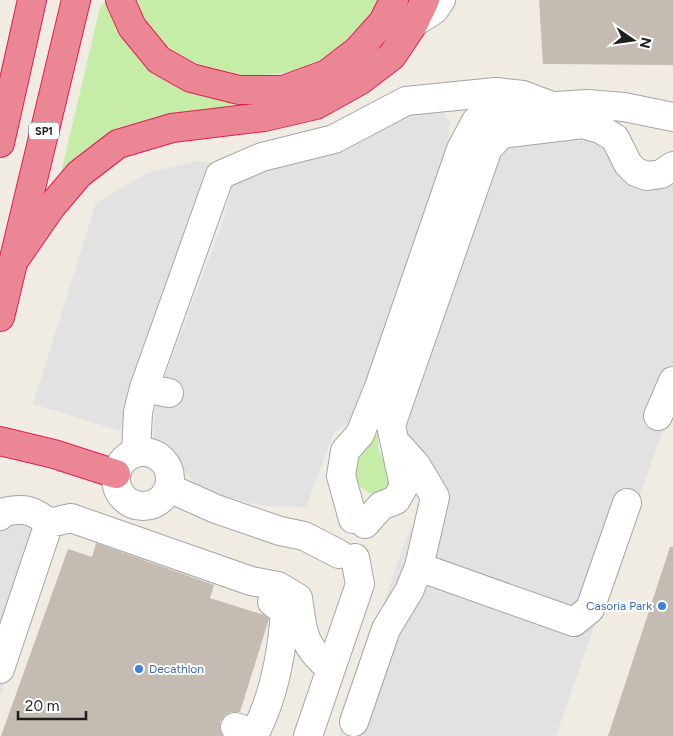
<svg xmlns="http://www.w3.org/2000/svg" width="673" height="736" font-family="Figtree,sans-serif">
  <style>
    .grass { fill: #c5eda7 }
    .parking { fill: #e2e2e2 }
    .building { fill: #c4bcb3 }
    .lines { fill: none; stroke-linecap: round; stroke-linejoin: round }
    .minor-casing { stroke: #a5a5a5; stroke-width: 30 }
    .highway-casing { stroke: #e31b54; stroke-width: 30 }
    .minor { stroke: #fff; stroke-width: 28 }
    .highway { stroke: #eb8794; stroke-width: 28 }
    .shop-dot { fill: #3f7fe0; stroke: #fff; stroke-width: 2 }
    .labels { text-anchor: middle; stroke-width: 4; stroke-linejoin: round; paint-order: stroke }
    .shield { fill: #fff; stroke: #626262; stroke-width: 1 }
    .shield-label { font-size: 11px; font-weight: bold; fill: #1e1e1e }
    .shop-label { font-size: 12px; fill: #366cbe; stroke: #fff; text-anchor: end }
  </style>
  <rect width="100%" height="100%" fill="#f0ece4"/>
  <path class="grass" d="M107 0 115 19 261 103 260 107 64 176 61 173 100 7Z
    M135 0H380C367 23 352 41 330 56 296 79 234 80 196 66 169 55 145 26 135 0Z
    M370 432 378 435V448L384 461 390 467 392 487 377 495C340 486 358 455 370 432Z"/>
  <path class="parking" d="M433 107 444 114 449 121V141L443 165 358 416 334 433 306 507 263 506 203 491 153 439 155 411 162 384 223 221 234 177 404 114Z
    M592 117 646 165 673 158V401L556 736H339L408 532 426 511 431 488 382 423 485 131Z
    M198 161 211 163 120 431 33 404 96 203 147 173Z
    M13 494 66 511 0 696V497Z"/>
  <path class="building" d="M539 0H673V65L543 64Z
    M96 543 214 585 210 598 264 615 269 619 240 712H231L225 715 220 722V730L223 736H1L68 549 92 557Z
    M670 547H673V736H608Z"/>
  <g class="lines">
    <defs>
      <path id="minor" d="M414 23 434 10 441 0
        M144 388 169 393
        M658 416 673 381
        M399 446 416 465 435 497 419 567 574 622 590 609 627 503
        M116 479a27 27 0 1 1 54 0a27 27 0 1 1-54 0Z
        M136 453 138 412 144 388 220 175 262 157 334 139 406 101 496 92 523 95 555 107
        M169 488 216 509 280 531 304 536 339 554
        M0 516 1 513C22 507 32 509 49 523L0 669
        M353 519 341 476 345 451 360 434 379 387 461 149 476 121 507 109 587 104 624 107 673 117
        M49 523 71 518 251 581 278 586 298 598C303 633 302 645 331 669
        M365 524 381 506 396 500 404 486 391 425 488 148 502 134 583 124 600 129 615 138 628 164 636 172 647 176 661 174 673 166
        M354 722 386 629 409 591 419 567
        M235 727 255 733C274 697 282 652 285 612L272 602
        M308 736 360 584 355 558"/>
      <path id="highway" d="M120 0 132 27 159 60 191 78 239 90H283L327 74 358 50 383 22 394 0
        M0 143 32 0
        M13 262 51 207 79 174 118 144 172 128 264 117 316 105 359 81 392 56 414 23 425 0
        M0 317 76 0
        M0 441 54 454 116 474"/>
    </defs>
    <use href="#minor" class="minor-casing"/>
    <use href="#highway" class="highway-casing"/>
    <use href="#minor" class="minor"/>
    <use href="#highway" class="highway"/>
  </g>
  <g class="shop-dot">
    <circle cx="662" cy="606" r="5"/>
    <circle cx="139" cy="669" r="5"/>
  </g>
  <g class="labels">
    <rect class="shield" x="29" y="122.5" width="30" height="17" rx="4"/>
    <g class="shield-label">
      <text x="44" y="135">SP1</text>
    </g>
    <g class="shop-label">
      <text x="652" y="610">Casoria Park</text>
      <text x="149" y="673" text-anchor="start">Decathlon</text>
    </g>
  </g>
  <g transform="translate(633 40) rotate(103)" stroke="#ffffff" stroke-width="4" paint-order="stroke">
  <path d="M0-4L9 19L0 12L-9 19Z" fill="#1e1e1e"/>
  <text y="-8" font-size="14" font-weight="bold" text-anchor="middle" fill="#1e1e1e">N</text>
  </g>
  <path d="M18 711v8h68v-8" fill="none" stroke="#1e1e1e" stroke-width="2.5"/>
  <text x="25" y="711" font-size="15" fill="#1e1e1e" stroke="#ffffff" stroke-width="4" paint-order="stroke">20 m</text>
</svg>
